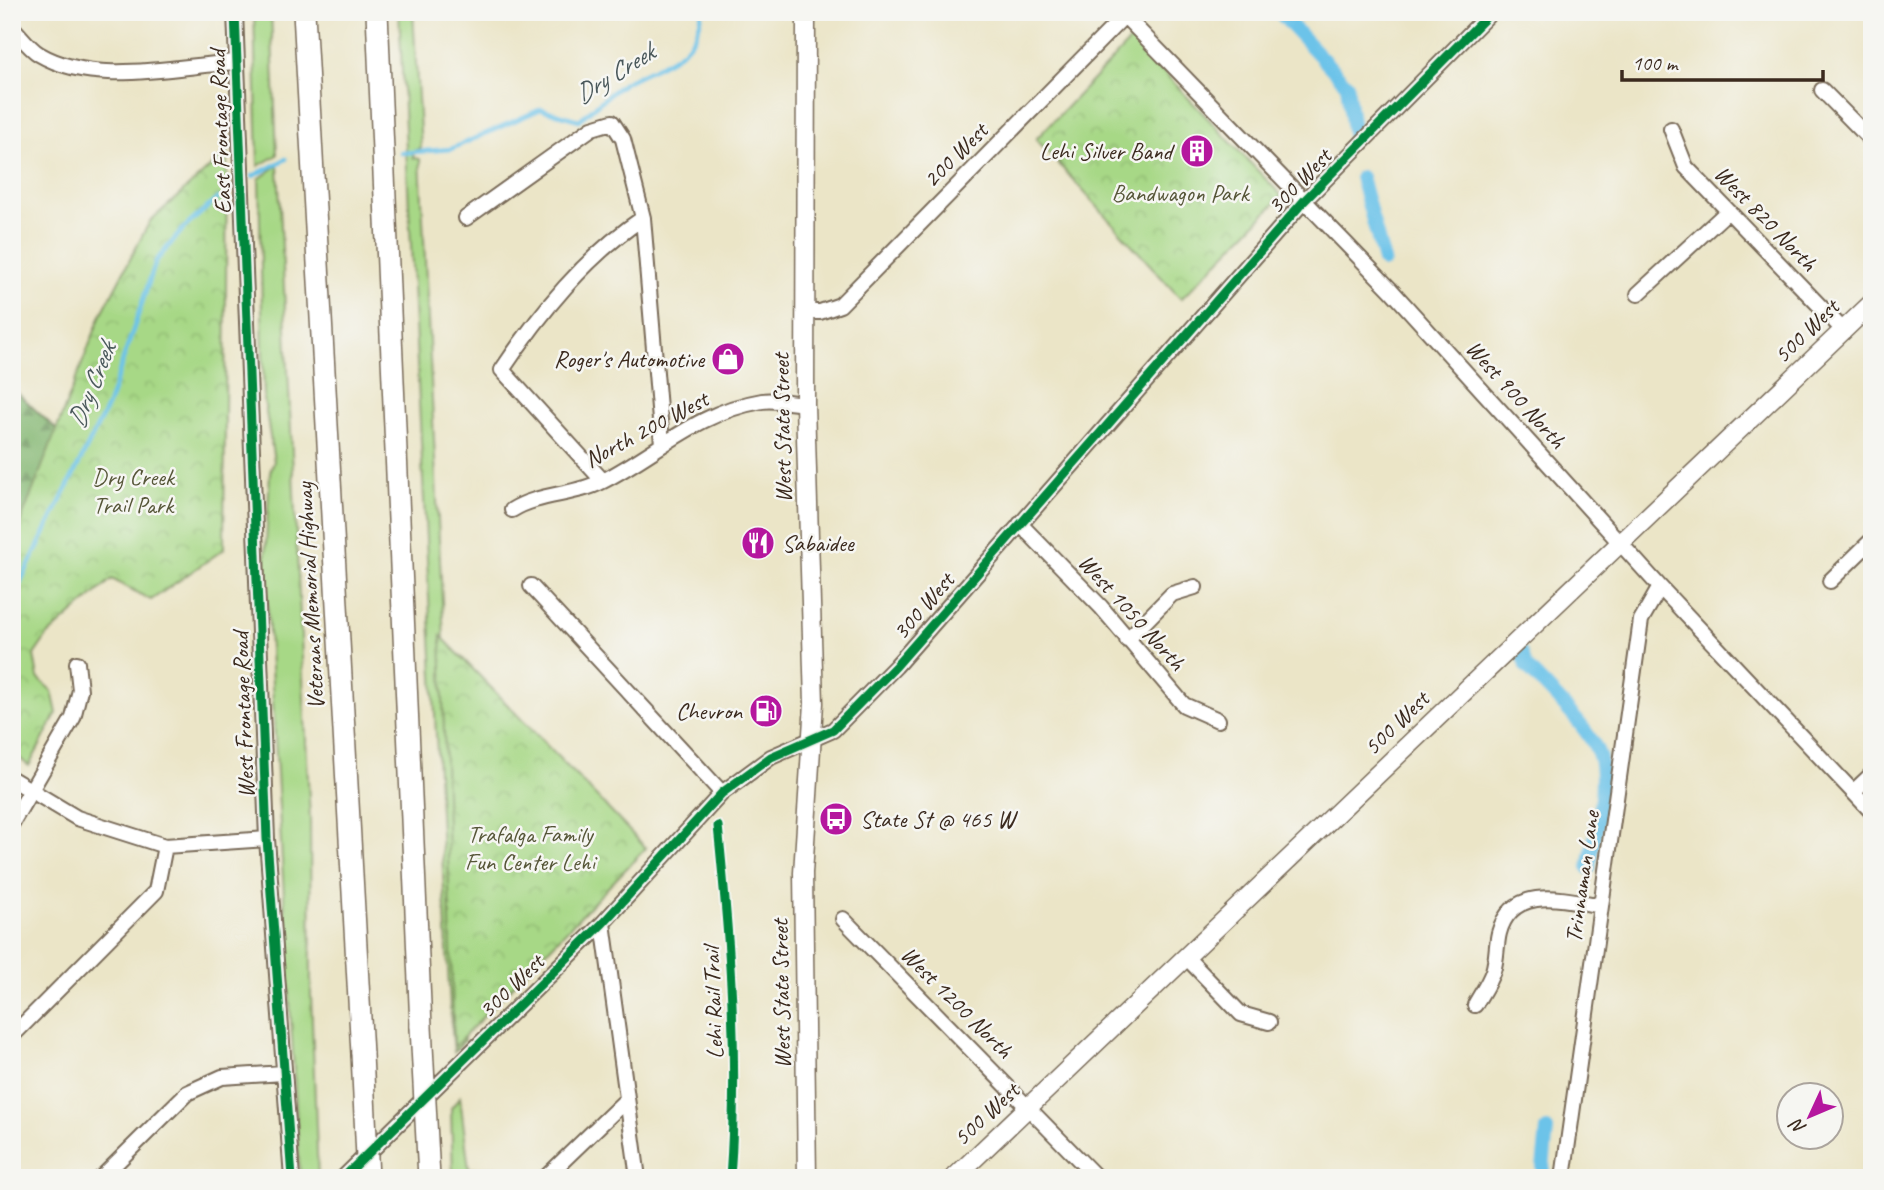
<svg xmlns="http://www.w3.org/2000/svg" width="1884" height="1190" font-family="Caveat,sans-serif">
  <style>
    .grass { fill: #a7d886; stroke: #718152; stroke-width: 2 }
    .forest { fill: url(#forest-firs); stroke: #607148; stroke-width: 2 }
    .park { fill: url(#park-crowns); stroke: #718152; stroke-width: 2 }
    .lines { fill: none; stroke-linecap: round; stroke-linejoin: round }
    .stream { stroke: #6cc3e9; stroke-width: 4.5 }
    .canal { stroke: #6cc3e9; stroke-width: 14 }
    .minor-casing { stroke: #796b59; stroke-width: 18 }
    .major-casing { stroke: #796b59; stroke-width: 21 }
    .highway-casing { stroke: #796b59; stroke-width: 24 }
    .minor { stroke: #fff; stroke-width: 14 }
    .major { stroke: #fff; stroke-width: 18 }
    .highway { stroke: #fff; stroke-width: 21 }
    .highway-bridge-casing { stroke: #796b59; stroke-width: 24; stroke-linecap: butt }
    .highway-bridge { stroke: #fff; stroke-width: 21 }
    .cycleway-casing { stroke: #f6f6f2; stroke-width: 13 }
    .cycleway { stroke: #00873e; stroke-width: 9 }
    .labels { text-anchor: middle; stroke-width: 5; stroke-linejoin: round; paint-order: stroke }
    .street-label { font-size: 24px; fill: #3b2a1e; stroke: #f6f6f2 }
    .poi-label { font-size: 24px; fill: #3b2a1e; stroke: #f6f6f2; text-anchor: end }
    .park-label { font-size: 24px; fill: #565638; stroke: #f6f6f2 }
    .water-label { font-size: 26px; font-style: italic; fill: #4a585b; stroke: #f6f6f2 }
  </style>
  <defs>
    <pattern id="forest-firs" width="22" height="20" patternUnits="userSpaceOnUse" patternTransform="scale(1.75)"><rect width="22" height="20" fill="#85b873"/><path d="M5 1l3.5 6h-7zM16 11l3.5 6h-7z" fill="#6e965e"/></pattern>
    <pattern id="park-crowns" width="20" height="18" patternUnits="userSpaceOnUse" patternTransform="scale(1.75)"><rect width="20" height="18" fill="#a7d886"/><path d="M2 6a3 3 0 1 1 6 0M12 15a3 3 0 1 1 6 0" fill="none" stroke="#91ba73"/></pattern>
  </defs>
  <rect width="100%" height="100%" fill="#f6f6f2"/>
  <filter id="ink" filterUnits="userSpaceOnUse"><feTurbulence type="fractalNoise" baseFrequency=".0143" numOctaves="2"/><feDisplacementMap in="SourceGraphic" scale="14" xChannelSelector="R" yChannelSelector="G"/><feConvolveMatrix kernelMatrix="1 2 1 2 8 2 1 2 1" color-interpolation-filters="sRGB"/></filter>
  <filter id="wash" filterUnits="userSpaceOnUse"><feTurbulence type="fractalNoise" baseFrequency=".00686" numOctaves="4" result="noise"/><feDisplacementMap in="SourceGraphic" scale="28" xChannelSelector="R" yChannelSelector="G"/><feGaussianBlur stdDeviation="1.57" result="paint"/><feColorMatrix in="noise" values="0 0 0 0 0 0 0 0 0 0 0 0 0 0 0 0 0 1.4 0 .05"/><feComposite in="paint" operator="in"/></filter>
  <g filter="url(#wash)">
    <rect width="100%" height="100%" fill="#ebe5c7"/>
    <path class="grass" d="M254 12H271L277 155 258 166Z
      M399 12H413L421 148 414 151 413 158 420 159 464 1041 454 1052 450 1008Z
      M278 165 310 820 311 995 318 1178H300L265 561 270 472 274 461 264 400 259 179Z
      M460 1097 469 1169 498 1168 497 1178H453L451 1108Z"/>
    <path class="forest" d="M12 388 58 431 12 543Z"/>
    <path class="park" d="M1132 39 1282 196 1181 299 1036 139Z
      M227 152 224 549 151 600 112 579 47 636 34 655 38 678 52 691 57 713 29 766 12 752V544L101 315 150 221Z
      M441 636 646 848 454 1047Z"/>
    <g class="lines">
      <path class="stream" d="M401 153 451 149 541 109 579 120C594 108 610 92 626 82 660 63 696 58 702 12
        M253 176 286 159
        M12 599 108 405 156 261 184 228 218 198"/>
      <path class="canal" d="M1279 12 1347 85 1354 138
        M1361 177 1384 261
        M1522 653 1526 666C1547 689 1593 730 1600 759 1607 789 1594 837 1589 868
        M1543 1168 1547 1130"/>
    </g>
  </g>
  <g filter="url(#ink)">
    <g class="lines">
      <defs>
        <path id="minor" d="M235 12 267 839 292 1178
          M1121 12 1391 290 1660 587 1872 812
          M12 27C20 35 29 48 39 54 95 87 175 66 237 62
          M1822 90 1872 141
          M1671 129 1686 167 1843 330
          M466 218 592 128 612 122 623 139 643 218 662 444
          M1638 294 1728 211
          M806 312H820L840 305 1128 12
          M603 481 502 370C540 313 585 257 643 218
          M512 510C539 493 574 496 603 481 659 452 697 412 762 401 775 399 791 403 805 404
          M1020 524 1101 607 1184 705 1218 720
          M1830 581 1872 540
          M531 586 722 793
          M1127 640 1172 594 1195 587
          M12 779 77 818 165 846 267 839
          M1853 792 1872 774
          M12 823 73 718 80 690 77 663
          M843 919 1097 1178
          M603 923 638 1178
          M1186 957 1241 1014 1269 1022
          M1475 1005C1481 994 1489 983 1493 971 1497 959 1496 945 1499 933 1512 884 1564 899 1601 906
          M12 1036 156 891 165 846
          M101 1178 187 1093 222 1077 283 1073
          M343 1178 603 923 722 793 771 757 833 730 896 666 1304 201 1491 12
          M545 1178 627 1099
          M1563 1178 1641 620 1660 587"/>
        <path id="major" d="M806 12 805 404 814 703 803 873 807 1178
          M954 1178 1872 303"/>
        <path id="highway" d="M304 12 362 1054
          M377 12 421 1027"/>
      </defs>
      <use href="#minor" class="minor-casing"/>
      <use href="#major" class="major-casing"/>
      <use href="#highway" class="highway-casing"/>
      <use href="#minor" class="minor"/>
      <use href="#major" class="major"/>
      <use href="#highway" class="highway"/>
      <defs>
        <path id="highway-bridge" d="M421 1027 429 1178
          M362 1054 368 1178"/>
      </defs>
      <use href="#highway-bridge" class="highway-bridge-casing"/>
      <use href="#highway-bridge" class="highway-bridge"/>
      <defs>
        <path id="cycleway" d="M235 12 267 839 292 1178
          M718 826C730 944 739 1059 730 1178
          M343 1178 603 923 722 793 771 757 833 730 896 666 1304 201 1491 12"/>
      </defs>
      <use href="#cycleway" class="cycleway-casing"/>
      <use href="#cycleway" class="cycleway"/>
    </g>
  </g>
  <defs>
    <symbol id="building-disc" viewBox="-11 -11 22 22"><circle r="9.5" fill="#b5179e" stroke="#f6f6f2"/><path d="M-4-6H4V6H1V3H-1V6H-4ZM-2.5-4.3h1.7v1.8h-1.7ZM.8-4.3h1.7v1.8H.8ZM-2.5-1h1.7V.8h-1.7ZM.8-1h1.7V.8H.8Z" fill="#fff"/></symbol>
    <symbol id="shop-disc" viewBox="-11 -11 22 22"><circle r="9.5" fill="#b5179e" stroke="#f6f6f2"/><path d="M-5-2.5h2.3a2.7 3.5 0 0 1 5.4 0H5L5.5 6h-11ZM-1.5-2.5h3a1.5 2.3 0 0 0-3 0Z" fill="#fff"/></symbol>
    <symbol id="restaurant-disc" viewBox="-11 -11 22 22"><circle r="9.5" fill="#b5179e" stroke="#f6f6f2"/><path d="M-5-6h1v4h1v-4h1v4h1v-4h1v5L-1.5 .5V6h-2V.5L-5-1ZM5-6V6H3V1.5H1.5Q1.5-4 5-6Z" fill="#fff"/></symbol>
    <symbol id="fuel-disc" viewBox="-11 -11 22 22"><circle r="9.5" fill="#b5179e" stroke="#f6f6f2"/><path d="M-5.5-6h7V0h2V4h1.3V-2.5L3-4.5l.8-.8L6-3V5H2.5V1h-1V6h-7ZM-4.2-4.7v3.2H.2V-4.7Z" fill="#fff"/></symbol>
    <symbol id="bus-disc" viewBox="-11 -11 22 22"><circle r="9.5" fill="#b5179e" stroke="#f6f6f2"/><path d="M-5-6H5V4H4V6H2V4H-2V6H-4V4H-5ZM-3.5-4V0h7V-4ZM-3.5 1.2v1.5H-2V1.2ZM2 1.2v1.5H3.5V1.2Z" fill="#fff"/></symbol>
  </defs>
  <g fill-rule="evenodd">
    <use href="#building-disc" x="1178" y="132" width="38" height="38"/>
    <use href="#shop-disc" x="709" y="340" width="38" height="38"/>
    <use href="#restaurant-disc" x="739" y="524" width="38" height="38"/>
    <use href="#fuel-disc" x="747" y="692" width="38" height="38"/>
    <use href="#bus-disc" x="817" y="800" width="38" height="38"/>
  </g>
  <g class="labels">
    <g class="street-label">
      <text transform="translate(220 132) rotate(-92)" y="8">East Frontage Road</text>
      <text transform="translate(955 155) rotate(-45)" y="8">200 West</text>
      <text transform="translate(1299 181) rotate(-46)" y="8">300 West</text>
      <text transform="translate(1766 218) rotate(46)" y="8">West 820 North</text>
      <text transform="translate(1806 331) rotate(-44)" y="8">500 West</text>
      <text transform="translate(1516 394) rotate(48)" y="8">West 900 North</text>
      <text transform="translate(782 428) rotate(-91)" y="8">West State Street</text>
      <text transform="translate(646 429) rotate(-28)" y="8">North 200 West</text>
      <text transform="translate(310 596) rotate(-93)" y="8">Veterans Memorial Highway</text>
      <text transform="translate(923 606) rotate(-49)" y="8">300 West</text>
      <text transform="translate(1132 612) rotate(48)" y="8">West 1050 North</text>
      <text transform="translate(243 715) rotate(-92)" y="8">West Frontage Road</text>
      <text transform="translate(1396 723) rotate(-44)" y="8">500 West</text>
      <text transform="translate(1582 877) rotate(-82)" y="8">Trinnaman Lane</text>
      <text transform="translate(511 986) rotate(-44)" y="8">300 West</text>
      <text transform="translate(781 994) rotate(-91)" y="8">West State Street</text>
      <text transform="translate(957 1002) rotate(45)" y="8">West 1200 North</text>
      <text transform="translate(713 1003) rotate(-92)" y="8">Lehi Rail Trail</text>
      <text transform="translate(986 1114) rotate(-43)" y="8">500 West</text>
    </g>
    <g class="poi-label">
      <text x="1172" y="159">Lehi Silver Band</text>
      <text x="704" y="367">Roger's Automotive</text>
      <text x="782" y="551" text-anchor="start">Sabaidee</text>
      <text x="742" y="719">Chevron</text>
      <text x="860" y="827" text-anchor="start">State St @ 465 W</text>
    </g>
    <g class="park-label">
      <text x="1180" y="201">Bandwagon Park</text>
      <text x="133" y="485">Dry Creek<tspan x="133" dy="28">Trail Park</tspan></text>
      <text x="530" y="842">Trafalga Family<tspan x="530" dy="28">Fun Center Lehi</tspan></text>
    </g>
    <g class="water-label">
      <text transform="translate(614 73) rotate(-32)" y="9">Dry Creek</text>
      <text transform="translate(91 385) rotate(-68)" y="9">Dry Creek</text>
    </g>
  </g>
  <rect width="1884" height="1190" fill="none" stroke="#f6f6f2" stroke-width="42"/>
  <g transform="translate(1810 1116) rotate(226)"><circle r="33" fill="#f6f6f2" stroke="#aba49d" stroke-width="2"/>
  <path d="M0-5L12 26L0 18L-12 26Z" fill="#b5179e"/>
  <text y="-10" font-size="19" font-weight="bold" text-anchor="middle" fill="#3b2a1e">N</text>
  </g>
  <path d="M1622 70v10h201v-10" fill="none" stroke="#3b2a1e" stroke-width="3.5"/>
  <text x="1632" y="70" font-size="21" fill="#3b2a1e" stroke="#f6f6f2" stroke-width="5" paint-order="stroke">100 m</text>
</svg>
